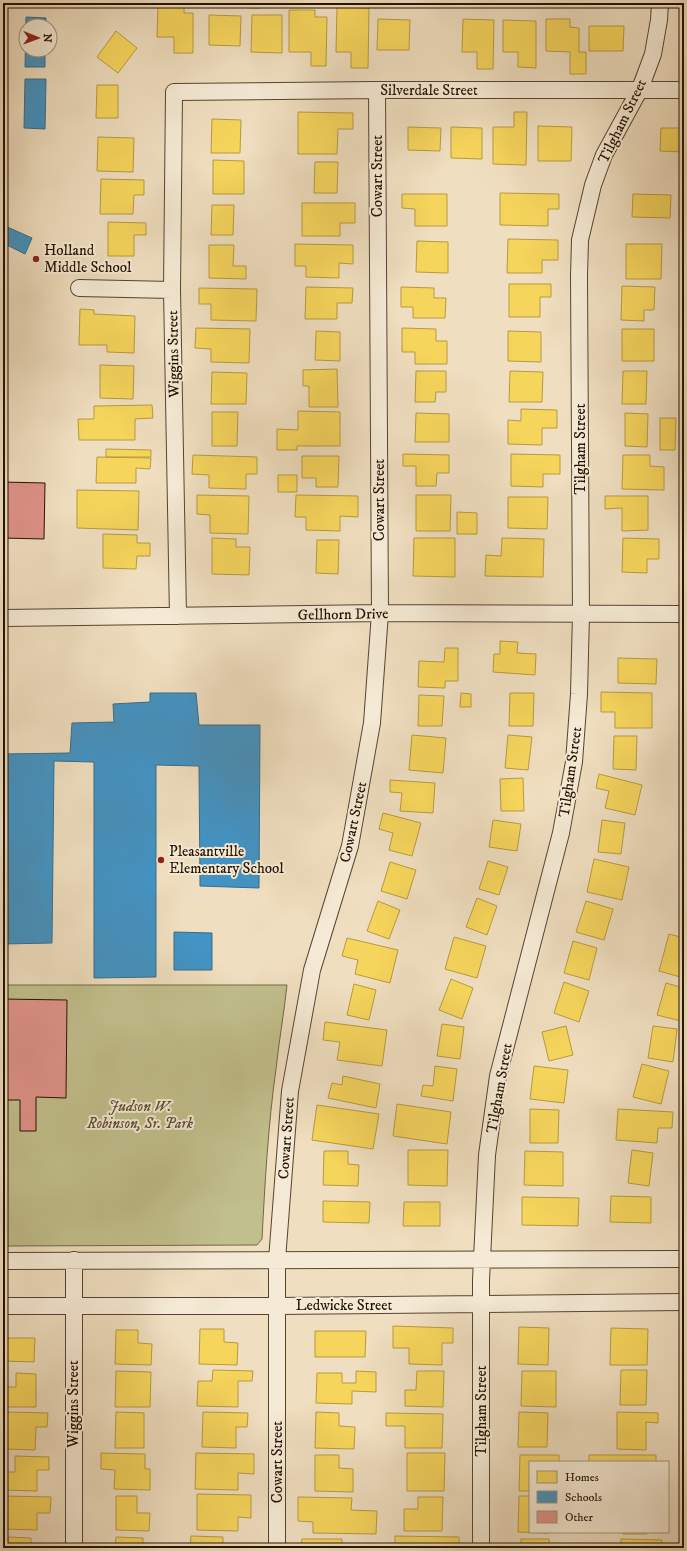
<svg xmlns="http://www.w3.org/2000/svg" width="687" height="1551" font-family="'IM FELL DW Pica',serif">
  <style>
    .green { fill: #c1bf8c; stroke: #726846 }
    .homes { fill: #f6d55c; stroke: #b79a40 }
    .schools { fill: #4393c3; stroke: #3a6c88 }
    .building { fill: #df9389; stroke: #241100 }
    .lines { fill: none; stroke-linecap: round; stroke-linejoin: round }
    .street-casing { stroke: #574430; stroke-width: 18 }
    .street { stroke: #f5ead5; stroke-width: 16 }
    .poi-dot { fill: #8f2418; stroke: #f5ead5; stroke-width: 1.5 }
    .labels { text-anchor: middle; stroke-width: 4; stroke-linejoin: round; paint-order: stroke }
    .street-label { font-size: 15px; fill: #241100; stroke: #f5ead5 }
    .poi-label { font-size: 15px; fill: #241100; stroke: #f5ead5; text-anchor: start }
    .park-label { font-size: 15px; font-style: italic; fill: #5b4e31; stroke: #f5ead5 }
  </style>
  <rect width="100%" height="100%" fill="#efdebf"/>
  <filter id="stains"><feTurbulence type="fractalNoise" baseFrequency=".005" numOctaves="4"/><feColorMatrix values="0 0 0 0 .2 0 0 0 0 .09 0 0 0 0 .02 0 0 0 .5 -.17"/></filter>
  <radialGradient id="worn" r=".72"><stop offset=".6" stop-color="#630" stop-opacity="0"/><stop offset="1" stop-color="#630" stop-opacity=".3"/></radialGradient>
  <path class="green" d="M3 985H287C284 1013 279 1041 276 1069 268 1126 265 1182 262 1239L257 1245 3 1246Z"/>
  <path class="homes" d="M158 3H184V13H193V53H174V37H157Z
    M250 3H261V8H250Z
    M337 7 369 8 368 68H351V52H336Z
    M289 10H315V17H327L326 66H311V52H289Z
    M209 15 241 16 240 46 209 45Z
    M252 15H282V53L251 52Z
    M378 19 410 20 409 50H377Z
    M463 19 494 20 493 69H477V52H462Z
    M546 19H570V27L579 28V52H586V74H570V52L546 51Z
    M503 20 536 21V68L518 67V52H503Z
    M589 26H624L623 51H589Z
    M116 31 137 48 118 73 97 57Z
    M97 85H118V118H96Z
    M298 112 353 113V129H338L337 154H298Z
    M514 112H527L526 165 493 164V127H514Z
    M212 119 241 120 240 153H211Z
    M538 126 572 127 571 161H538Z
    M408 127 441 128 440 151 408 150Z
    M451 127 482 128V159L451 158Z
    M661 128H684V152L660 151Z
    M98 137 134 138 133 172 97 171Z
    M213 160 244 161V194H213Z
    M315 162H338L337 193H314Z
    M101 179 144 180V195H134L133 214H100Z
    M500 193 559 194V209H548V226L500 225Z
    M402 194H447V226H415V209L402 208Z
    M633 194 671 195 670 218 632 217Z
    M302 203H355V223H340V236H302Z
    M212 205H234L233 235H211Z
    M108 222 146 223V235H134V256H108Z
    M508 239 558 240V260H542V273H507Z
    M417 241 448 242V273L416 272Z
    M295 244 353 245V264L339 263V278L306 277V266H295Z
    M626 244H662L661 279H626Z
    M209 245H234L233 266H246V279L209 278Z
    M509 284H551V297H540V317H509Z
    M622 286 655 287 654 310H644V321L621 320Z
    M306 287 353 288 352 303H337V319H305Z
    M401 287 434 288V298H446L445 318H413V307H401Z
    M199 288 257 289 256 321 211 320V304H199Z
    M80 309 94 310V314L135 316 134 353 107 352V345H79Z
    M196 328 250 329 249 363 211 362V349L195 348Z
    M402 328 436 329V341H447V364H415V352H402Z
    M622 329H654V361H622Z
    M316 331 340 332V361L315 360Z
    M508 331 541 332V362L508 361Z
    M100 365 134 366 133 399 100 398Z
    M337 369 338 407H309V386H303V370Z
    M416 371H446V392H436L435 402H415Z
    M510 371 543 372 542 402H509Z
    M623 371H647L646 404H622Z
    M212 372 247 373 246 404H211Z
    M152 405 153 418 135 419V440H79L78 419H94V406Z
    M521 409 557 410V428H542V445L508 444V420L521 421Z
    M298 411 340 412V446H297V450H277V429L298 430Z
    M212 412H238L237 446H212Z
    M416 413 449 414V442H415Z
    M625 413 648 414 647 447 625 446Z
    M660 418H676L675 450H660Z
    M106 449 151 450V457H106Z
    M403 454 449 455V473H437L436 486H416V466H403Z
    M511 454 560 455V474H543V487L511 486Z
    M193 455 257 457V474H246V489L209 488V475L192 474Z
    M623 455H650V466L664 467V490L622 489Z
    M302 456H339L338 487H316V478H302Z
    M97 457 151 458 150 469 136 468V483H96Z
    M278 475H297V492H278Z
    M77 490 139 491 138 530 77 528Z
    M197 495 249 496 248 534 210 533V515L197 514Z
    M296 495 358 496V517L340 516V531L306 530V517H295Z
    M416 495H451L450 531H416Z
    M605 496H648V530L622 531V508L605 509Z
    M508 497H548L547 529 508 528Z
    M457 512 477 513V534H457Z
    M103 534 137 535V543H150V556H137L136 569 103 568Z
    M212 538 236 539V547H250L249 575 212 574Z
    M414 538H455V577L413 576Z
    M502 538 544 539 543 577 485 576 486 555 501 556Z
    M623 538 659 539V559H647V573L622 572Z
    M317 540H339L338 574 316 573Z
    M500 641 518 642 517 653 536 654 535 675 493 672 494 654H500Z
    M445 648H458V681H445V688L418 687 419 661 444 662Z
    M618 658 657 659 656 684 618 683Z
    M601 692 652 693V728H615V712H601Z
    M461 693 471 694V707H460Z
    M510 693H534L533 726H509Z
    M419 695 444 696 442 726H418Z
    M412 735 446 738 443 773 409 770Z
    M508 735 532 737 528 770 505 768Z
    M614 736H637L636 770 613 769Z
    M599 774 642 785 635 815 605 808 609 791 596 788Z
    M523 778 524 811H501L500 779Z
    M390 780 435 783 433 813 400 811 402 793 390 792Z
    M684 786V809L682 808Z
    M383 813 421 823 412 856 389 850 393 833 379 829Z
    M493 820 521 824 517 851 489 847Z
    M602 820 625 823 621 854 598 852Z
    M594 859 629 867 622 900 587 892Z
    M488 861 508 867 499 895 479 889Z
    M390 862 416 870 407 899 381 891Z
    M477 898 497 906 487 935 466 927Z
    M378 901 400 910 389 939 367 931Z
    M586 901 613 909 604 940 576 932Z
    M669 934 684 938V978L659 971Z
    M454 937 486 946 477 978 445 969Z
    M347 938 398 950 390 983 355 974 358 960 342 956Z
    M573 941 597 948 589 980 564 973Z
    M451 979 473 988 462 1019 439 1010Z
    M564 982 589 991 579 1022 554 1013Z
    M666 983 684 988V1012L681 1021 657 1015Z
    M354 984 376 990 369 1020 347 1015Z
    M325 1022 387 1030 382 1066 337 1060 340 1042 323 1040Z
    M442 1024 464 1027 460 1059 437 1056Z
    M566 1026 573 1055 549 1061 542 1032Z
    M653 1026 677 1029 673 1062 648 1058Z
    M642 1064 669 1071 661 1104 633 1097Z
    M435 1066 457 1069 453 1101 421 1096 423 1085 433 1086Z
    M534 1066 568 1070 564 1103 530 1099Z
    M343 1076 380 1084 376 1108 328 1098 332 1083 342 1085Z
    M397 1104 451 1112 447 1144 393 1136Z
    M317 1105 379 1114 373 1149 312 1140Z
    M530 1109 559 1110 558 1143H530Z
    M618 1109 673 1112 672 1128H658L657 1143 616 1140Z
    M408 1150H448L447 1186 408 1185Z
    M632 1150 653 1153 649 1186 628 1183Z
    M324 1151H348V1164L359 1165 358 1186 323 1185Z
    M525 1151 563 1152V1186L524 1185Z
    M611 1196 651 1197V1223L610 1222Z
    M522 1197 579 1198 578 1226 522 1225Z
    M323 1201 370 1202 369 1223 323 1222Z
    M404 1202H440V1226H403Z
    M393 1326 453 1328V1343H442V1365L409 1364V1348H393Z
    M519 1327 549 1328 548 1365 518 1364Z
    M611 1328 648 1329 647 1365H610Z
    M200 1329H224V1342L238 1343 237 1365 199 1364Z
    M116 1330H138V1343L152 1344 151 1365 115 1364Z
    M315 1331H366L365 1357H315Z
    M3 1338H35L34 1362 3 1361Z
    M213 1370 253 1371 252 1381H238V1407L197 1406 198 1381H212Z
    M621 1370H647L646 1405H620Z
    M116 1371 151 1372 150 1407H115Z
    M356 1371 376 1372V1392L352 1391V1404L316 1403 317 1373H342V1383H356Z
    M417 1371H444L443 1407 405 1406V1390H416Z
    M522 1371H556V1407L521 1406Z
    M16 1373 36 1374V1407H3V1387H16Z
    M5 1412 48 1413 47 1427H36L35 1450 4 1449Z
    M116 1412 144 1413V1448H115Z
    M203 1412 248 1413 247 1427H236V1448L202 1447Z
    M316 1412 339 1413V1426L355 1427 354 1449 315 1448Z
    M519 1412 548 1413 547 1447H518Z
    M617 1412 658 1413V1423L646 1422V1450L617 1449Z
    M386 1413 443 1414 442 1448H405V1426H386Z
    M101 1453 145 1454V1469H150V1490L114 1489 115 1470 101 1469Z
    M196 1453 254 1454V1474L238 1473V1490L195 1489Z
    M407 1453H445L444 1491H407Z
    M315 1455H339V1468L353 1469V1492L315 1491Z
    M520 1455H559V1462H530V1491H519Z
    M589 1455H656V1462H589Z
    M15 1456 49 1457V1470H37V1491L3 1490 4 1472H15Z
    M197 1494 251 1495V1518L238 1517V1531L197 1530Z
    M3 1496 51 1497 50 1513H37V1530L3 1529Z
    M116 1496H137V1513H150L149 1531 116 1530Z
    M519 1496H530V1532L548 1533 518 1532Z
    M298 1497 352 1498 351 1510 377 1511 376 1534 313 1533V1522L298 1521Z
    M418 1497H443L442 1531H404V1509H418Z
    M623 1532H647V1534H623Z
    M191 1536 223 1537V1548H190Z
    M395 1536 459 1537V1548H395Z
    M8 1537 31 1538V1548H8Z
    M116 1537 143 1538V1548H115Z
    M302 1539H342V1548H301Z
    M521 1539H549V1548H521Z
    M621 1539 662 1540 661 1548H621Z"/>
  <path class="schools" d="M26 17 46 18V26H26V50H45V67H25Z
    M25 79H46L45 129 24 128Z
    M5 226 32 238 25 254 3 243V229Z
    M150 693H196L199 725H260L259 888 200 886 199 766 156 765V977L94 978V762L54 761 52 943 3 944V754L70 753 72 723 114 722 113 704 150 702Z
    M174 932 212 933V970H174Z"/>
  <path class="building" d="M3 482 45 483 44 539 3 538Z
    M3 999 67 1000 66 1098 36 1097V1131H20V1100H3Z"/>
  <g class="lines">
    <defs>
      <path id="street" d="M79 288 172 290
        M178 616 172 290 174 92 377 90H684
        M3 618 380 613 684 614
        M3 1261 684 1259
        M3 1306H277L684 1302
        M74 1548V1260
        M277 1548V1260L290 1091 312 970 350 846 372 723 380 613 377 90
        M481 1548V1280L487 1155 498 1076 561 833 574 762 579 694 581 614 579 276 580 240 593 185 604 155 640 89 653 54 659 20 660 3"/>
    </defs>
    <use href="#street" class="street-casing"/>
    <use href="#street" class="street"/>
  </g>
  <g class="poi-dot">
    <circle cx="36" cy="259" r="4"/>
    <circle cx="161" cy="860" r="4"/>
  </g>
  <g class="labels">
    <g class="street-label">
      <text x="429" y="95">Silverdale Street</text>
      <text transform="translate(622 121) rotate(-64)" y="5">Tilgham Street</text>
      <text transform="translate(377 176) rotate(-90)" y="5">Cowart Street</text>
      <text transform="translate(173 354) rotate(-91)" y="5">Wiggins Street</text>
      <text transform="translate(580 449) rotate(-90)" y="5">Tilgham Street</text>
      <text transform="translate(379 500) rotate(-90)" y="5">Cowart Street</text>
      <text transform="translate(343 614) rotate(-1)" y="5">Gellhorn Drive</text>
      <text transform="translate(570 772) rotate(-82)" y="5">Tilgham Street</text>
      <text transform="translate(353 822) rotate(-78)" y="5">Cowart Street</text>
      <text transform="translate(499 1088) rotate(-80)" y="5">Tilgham Street</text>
      <text transform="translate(286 1138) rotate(-86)" y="5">Cowart Street</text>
      <text x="344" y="1310">Ledwicke Street</text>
      <text transform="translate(73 1404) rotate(-90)" y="5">Wiggins Street</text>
      <text transform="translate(481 1411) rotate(-90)" y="5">Tilgham Street</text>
      <text transform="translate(277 1462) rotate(-90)" y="5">Cowart Street</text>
    </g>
    <g class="poi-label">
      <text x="44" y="255">Holland<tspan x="44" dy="17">Middle School</tspan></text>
      <text x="169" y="856">Pleasantville<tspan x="169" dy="17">Elementary School</tspan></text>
    </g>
    <g class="park-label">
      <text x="140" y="1111">Judson W.<tspan x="140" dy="17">Robinson, Sr. Park</tspan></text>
    </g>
  </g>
  <rect width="687" height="1551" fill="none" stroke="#efdebf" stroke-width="16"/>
  <rect x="4" y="4" width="679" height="1543" fill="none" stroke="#241100" stroke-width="2"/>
  <rect x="8" y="8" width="671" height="1535" fill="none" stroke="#241100"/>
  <rect x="529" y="1461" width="140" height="72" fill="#f5ead5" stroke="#a19380"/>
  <rect x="537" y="1471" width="20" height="12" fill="#f6d55c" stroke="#a19380"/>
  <text x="565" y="1481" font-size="12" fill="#241100">Homes</text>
  <rect x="537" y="1491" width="20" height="12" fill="#4393c3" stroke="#a19380"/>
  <text x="565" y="1501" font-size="12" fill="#241100">Schools</text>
  <rect x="537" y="1511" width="20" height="12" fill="#df9389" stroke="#a19380"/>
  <text x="565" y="1521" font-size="12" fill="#241100">Other</text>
  <g transform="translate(38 38) rotate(91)"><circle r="19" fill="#f5ead5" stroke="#a19380"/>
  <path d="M0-3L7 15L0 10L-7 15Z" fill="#8f2418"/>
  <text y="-6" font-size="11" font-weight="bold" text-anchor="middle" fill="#241100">N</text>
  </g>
  <rect width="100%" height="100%" filter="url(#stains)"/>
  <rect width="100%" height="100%" fill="url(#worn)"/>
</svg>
